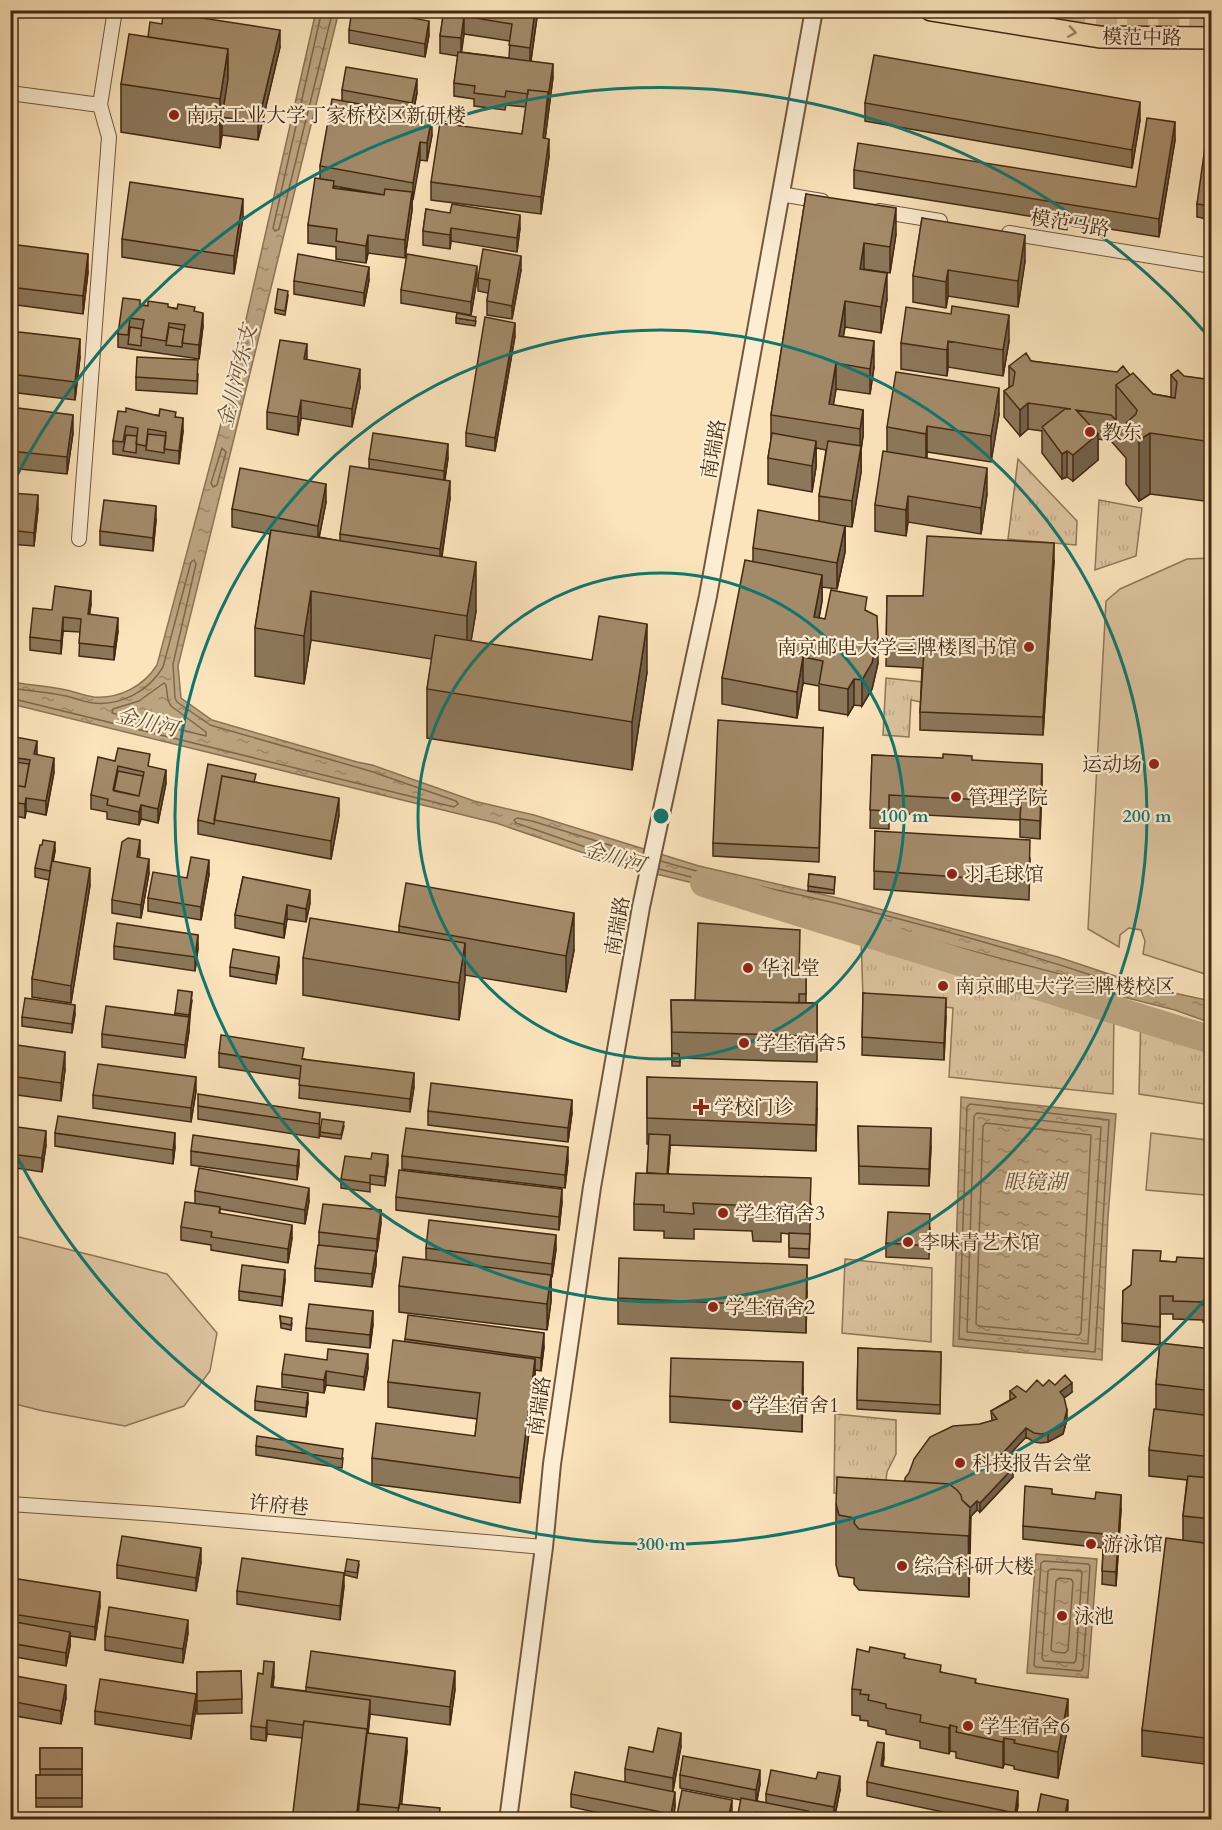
<svg xmlns="http://www.w3.org/2000/svg" width="1222" height="1830" font-family="Cardo,'Noto Serif SC',serif">
  <style>
    .green { fill: #dcc39e; stroke: #907658; stroke-width: 1.5 }
    .park { fill: url(#park-tufts); stroke: #907658; stroke-width: 1.5 }
    .water { fill: url(#water-ripples); stroke: #8c7354; stroke-width: 1.5 }
    .lines { fill: none; stroke-linecap: round; stroke-linejoin: round }
    .shore { stroke: #806649; stroke-width: 1.5 }
    .river { stroke: #bca481; stroke-width: 28 }
    .trunk-tunnel { stroke: #d6be99; stroke-width: 21; stroke-dasharray: 21 10; stroke-linecap: butt }
    .minor-casing { stroke: #71583c; stroke-width: 16 }
    .tertiary-casing { stroke: #71583c; stroke-width: 20 }
    .primary-casing { stroke: #432911; stroke-width: 24 }
    .minor { stroke: #fcedd3; stroke-width: 14 }
    .tertiary { stroke: #fcedd3; stroke-width: 16 }
    .primary { stroke: #fbe3bb; stroke-width: 21 }
    .wall { fill: #8c775a; stroke: #432911; stroke-width: 1.5; fill-rule: evenodd }
    .shaded-wall { fill: #72614a; stroke: #432911; stroke-width: 1.5 }
    .building { fill: #a38a69; stroke: #432911; stroke-width: 1.5; fill-rule: evenodd }
    .oneway { stroke: #9f8666 }
    .ring { fill: none; stroke: #0f766e; stroke-width: 3 }
    .poi-dot { fill: #8f2418; stroke: #fcedd3; stroke-width: 2 }
    .labels { text-anchor: middle; stroke-width: 4.5; stroke-linejoin: round; paint-order: stroke }
    .street-label { font-size: 20px; fill: #432911; stroke: #fcedd3 }
    .poi-label { font-size: 20px; fill: #432911; stroke: #fcedd3; text-anchor: start }
    .water-label { font-size: 21px; font-style: italic; fill: #674e33; stroke: #fcedd3 }
    .centre { fill: #0f766e; stroke: #fcedd3; stroke-width: 3 }
    .ring-label { font-size: 18px; text-anchor: middle; font-weight: bold; fill: #0f766e; stroke: #fcedd3; stroke-width: 4.5; stroke-linejoin: round; paint-order: stroke }
  </style>
  <defs>
    <pattern id="park-tufts" width="24" height="20" patternUnits="userSpaceOnUse" patternTransform="scale(1.5)"><rect width="24" height="20" fill="#dcc39e"/><path d="M3 7l-1-3M5 7V3M7 7l1-3M15 17l-1-3M17 17v-4M19 17l1-3" fill="none" stroke="#bea887"/></pattern>
    <pattern id="water-ripples" width="26" height="14" patternUnits="userSpaceOnUse" patternTransform="scale(1.5)"><rect width="26" height="14" fill="#bca481"/><path d="M2 4q2-2 4 0t4 0M15 11q2-2 4 0t4 0" fill="none" stroke="#9a8668"/></pattern>
  </defs>
  <rect width="100%" height="100%" fill="#fbe3bb"/>
  <filter id="stains"><feTurbulence type="fractalNoise" baseFrequency=".00333" numOctaves="4"/><feColorMatrix values="0 0 0 0 .2 0 0 0 0 .09 0 0 0 0 .02 0 0 0 .5 -.17"/></filter>
  <radialGradient id="worn" r=".72"><stop offset=".6" stop-color="#630" stop-opacity="0"/><stop offset="1" stop-color="#630" stop-opacity=".3"/></radialGradient>
  <path class="green" d="M1211 558H1212L1211 976 1143 954 1145 941 1141 930 1129 928 1120 935 1119 947 1088 929 1106 601 1120 589 1187 559Z
    M1151 1133 1207 1140 1205 1195 1146 1190Z
    M11 1235 167 1274 217 1333 210 1371 184 1406 125 1426 43 1411 11 1403Z"/>
  <path class="park" d="M1018 459 1077 521 1076 545 1008 539Z
    M1099 500 1142 508 1136 556 1095 570Z
    M886 678 923 682 921 702 911 700 909 737 883 735Z
    M861 937 1114 1006 1113 1094 949 1077 953 1008 863 998Z
    M1141 1010 1211 1035V1105L1139 1094Z
    M845 1259 932 1268 931 1342 842 1333Z
    M835 1414 896 1420V1454L887 1472 884 1496 834 1493Z"/>
  <path class="water" d="M316 11H339L178 666 181 698 212 720 357 762 372 765 474 801 534 815 699 866 842 899 1058 957 1151 988 1211 1001V1023L1175 1010 1012 969 784 905 619 865 496 823 11 704V682C29 685 48 686 66 690 76 692 85 696 94 697 119 699 144 686 157 665L230 390Z
    M961 1097 1116 1114 1108 1217 1102 1360 953 1346Z
    M1036 1554 1097 1559 1088 1678 1027 1673Z"/>
  <g class="lines">
    <path class="shore" d="M322 10 273 228 275 231 279 229 333 10
      M222 448 226 452 217 485 213 487 211 483Z
      M164 683 166 685 168 700 171 706 206 732V736L112 713 113 709 139 701Z
      M10 688C29 691 48 692 66 696 75 698 84 702 93 703 121 706 149 691 163 667L191 562 194 560 196 564 173 664 175 698 177 702 210 725 370 771 456 801 458 804 454 807 10 698
      M640 864 620 859 516 823 514 820 517 818 532 821 642 855
      M659 869C810 906 960 949 1111 987L1114 985 1112 982C1023 952 931 926 839 904 780 890 719 879 661 861
      M970 1104 1109 1120 1095 1352 959 1339 967 1107Z
      M977 1113 1101 1127 1088 1344 967 1332 974 1116Z
      M986 1123 1091 1135 1081 1332 1079 1335 979 1326 976 1324 983 1126Z
      M1044 1561 1088 1564 1090 1566 1083 1668 1081 1671 1036 1667 1034 1665 1041 1563Z
      M1051 1569 1080 1571 1082 1573 1076 1660 1074 1663 1044 1661 1042 1658 1048 1571Z
      M1059 1578 1071 1579 1073 1582 1068 1650 1065 1653 1054 1652 1051 1650 1056 1581Z"/>
    <path class="river" d="M704 883 1212 1040"/>
    <path class="trunk-tunnel" d="M1066 10 1095 16 1212 22"/>
    <defs>
      <path id="minor" d="M10 93 100 105
        M780 194 822 201
        M879 211 940 221
        M1009 233 1212 266
        M79 539 109 137 100 105 115 10
        M10 1504 158 1514 544 1547"/>
      <path id="tertiary" d="M508 1820 544 1547 552 1464 592 1187 641 907 708 596 814 10"/>
      <path id="primary" d="M931 10 1100 37 1212 38"/>
    </defs>
    <use href="#minor" class="minor-casing"/>
    <use href="#tertiary" class="tertiary-casing"/>
    <use href="#primary" class="primary-casing"/>
    <use href="#minor" class="minor"/>
    <use href="#tertiary" class="tertiary"/>
    <use href="#primary" class="primary"/>
  </g>
  <path class="wall" d="M444 10H538L531 61 553 77 545 138 549 156 541 214 431 200V182L522 134 526 107 506 105 505 110 474 106V99L454 96V83L458 56 440 53V36ZM464 34 510 41 509 58 461 52Z
    M349 30 429 35 425 57 349 43Z
    M148 37 280 47 258 140 222 135 220 148 121 132V84Z
    M342 90 417 93 413 114 432 135 427 161 420 160 412 200V210L405 258 368 253 366 263 336 259V247L308 243V225L320 179V166L342 101ZM334 186 384 195 334 188Z
    M865 103 1140 120 1132 168 865 121Z
    M1212 133V220L1197 217V204Z
    M1175 140 1159 237 854 188V170L1136 187Z
    M806 194 896 234 890 273 864 269V270L887 299 881 333 845 327 843 336 874 367 870 394 836 389 833 405 863 410V436L861 450V472L852 527 845 526V552L837 589 822 587V601L819 618 825 619 867 611 878 663 872 689 862 706 854 705 848 715 819 710V686L803 683 797 718 722 704V678L753 562V548L819 521V496L826 450 816 448V467L812 492 768 484V458L771 440V415Z
    M426 209 520 228 517 252 451 241 450 249 423 245V231Z
    M243 217 234 274 122 257V239Z
    M922 218 1025 261 1018 307 948 296 946 308 913 302V276Z
    M10 244 88 272 83 314 10 304Z
    M521 270 512 319 487 315V301L488 293 478 291V278Z
    M477 279 471 315 401 303V290Z
    M369 280 364 306 294 294V281Z
    M288 296 285 315 275 313V309Z
    M140 305 168 307 195 312 203 326 199 359 118 347V334Z
    M456 318 476 321 475 326 456 323Z
    M10 331 80 357 75 400 10 392Z
    M515 336 495 451 466 446V433Z
    M1009 341 1003 376 948 367 947 376 901 369V343Z
    M307 360 360 387 352 427 301 418 298 435 267 429V412Z
    M1031 361 1130 375 1153 394 1171 397V375L1212 380V502L1150 494 1139 501 1126 484V458L1111 441 1098 439V460L1073 481 1067 477 1062 479 1042 453V431L1028 429 1020 436 1004 417V391L1009 388V366Z
    M198 374 197 394 136 390V377Z
    M10 407 73 433 67 474 10 468Z
    M126 412 176 417 183 431 179 464 113 454V441Z
    M999 414 991 462 927 452V458L987 494 981 534 908 522 906 536 875 531V505L887 452V427Z
    M448 458 445 480 450 498 442 557 476 611 471 641 647 672 632 770 427 738V689L432 659 311 640 304 684 255 676V628L270 534 232 527V509L326 502 319 537 340 541V534L369 469V459Z
    M10 493 38 509 34 546 10 544Z
    M156 520 153 551 100 545V531Z
    M1054 561 1043 735 920 730V712L922 668 886 666 887 596H923Z
    M91 604 89 615 118 631 114 660 79 656 80 632 63 631 61 654 30 650V637L52 610Z
    M823 728 819 862 713 856V843Z
    M10 736 37 755 54 772 46 815 26 811 25 818 10 815Z
    M872 755 972 760 1042 781 1040 839 1020 837V820L889 813V829L870 828Z
    M115 761 150 767 166 783 158 823 141 819 139 825 107 819V812L91 809V795Z
    M256 782 339 815 331 859 198 834V820Z
    M875 831 1030 858 1029 900 874 889Z
    M55 851 53 861 90 885 71 1003 32 997V979L49 880 35 877V868Z
    M140 854 139 857 149 873 141 918 112 913V900Z
    M209 874 201 920 148 911V898L187 878Z
    M809 874 835 877 834 894 808 891Z
    M243 877 310 903 306 922 287 919 284 938 235 928V915Z
    M399 926 574 950 566 992 465 975 459 1020 303 995V958L399 932Z
    M114 946 198 948 195 971 114 959Z
    M279 966 276 984 230 976V967Z
    M799 976 806 977V1003H817V1062L680 1058V1066H672L671 1000H695Z
    M863 993 946 1016 944 1060 862 1055Z
    M192 1001 189 1018V1031L185 1058 102 1047V1034L175 1015V1013Z
    M75 1014 72 1033 22 1026V1017Z
    M10 1044 65 1069 61 1101 10 1094Z
    M219 1053 304 1059 414 1087 410 1112 299 1098 300 1079 219 1067Z
    M647 1077 817 1108 816 1151 670 1145 668 1174 811 1204 809 1258 789 1257V1234L781 1233V1242L753 1241 752 1231 694 1229V1239L664 1238V1231L634 1230V1204L647 1173 649 1144H647Z
    M196 1091 191 1122 93 1108V1095Z
    M198 1106 320 1113 319 1138 198 1119Z
    M428 1111 572 1113 568 1142 428 1125Z
    M10 1126 46 1145 42 1172 10 1167Z
    M344 1126 341 1139 320 1136V1132Z
    M858 1126 931 1146 929 1186 859 1184Z
    M55 1133 175 1147 173 1164 55 1146Z
    M191 1151 299 1164 297 1180 191 1165Z
    M402 1156 568 1161 565 1188 402 1169Z
    M388 1164 385 1186 370 1184V1192L341 1188V1179Z
    M195 1191 309 1201 305 1224 220 1209V1214L292 1238 288 1263 211 1250V1245L181 1240V1227L195 1203Z
    M396 1197 562 1202 559 1230 396 1210Z
    M381 1223 377 1252H376V1265L372 1287 315 1281V1268L319 1245V1232Z
    M930 1228 929 1259 886 1257V1243Z
    M426 1248 556 1249 552 1277H551V1301L547 1330 399 1312V1286L426 1260Z
    M1212 1259V1323L1203 1322V1320L1173 1319V1314H1160V1344L1212 1349V1765L1142 1756V1730L1183 1540V1516L1187 1480 1149 1476V1450L1156 1409V1384L1160 1345 1122 1341 1123 1291 1131 1285 1161 1261 1176 1262Z
    M285 1280 282 1306 239 1300V1291Z
    M807 1291 806 1333 618 1324V1298Z
    M280 1316 292 1323 291 1330 281 1328Z
    M373 1324 370 1348 306 1341V1328Z
    M405 1339 544 1347 541 1371 535 1370V1385L520 1503 372 1484V1458L475 1436 477 1419 388 1407V1382L405 1342Z
    M858 1348 941 1352 940 1414 857 1409Z
    M327 1360 368 1368 364 1390 326 1385 324 1393 282 1387V1374Z
    M1055 1385 1072 1392 1064 1398 1067 1419 1063 1434 1048 1442 1041 1443 1034 1442 1026 1437 1004 1460 1013 1477 980 1512 977 1510 971 1516 969 1597 859 1590 854 1584V1578L839 1576 836 1565V1504L905 1481 980 1424 992 1421 991 1411 1010 1400V1391L1026 1392 1043 1386Z
    M803 1388 802 1432 670 1422V1396Z
    M255 1401 308 1402 306 1417 255 1410Z
    M256 1446 343 1458 342 1468 256 1455Z
    M1052 1494 1121 1509 1116 1586 1102 1584 1103 1548 1023 1539V1526Z
    M201 1562 196 1591 117 1578V1565Z
    M359 1565 357 1578 345 1575V1571Z
    M344 1586 340 1620 237 1604V1591Z
    M100 1606 95 1640 70 1636V1646L66 1666 10 1656V1621L12 1622V1614Z
    M188 1633 183 1663 105 1650V1636Z
    M905 1658 941 1672 976 1683 1068 1725 1058 1778 1014 1769V1766L1004 1764 1003 1768 956 1758V1752L950 1751 949 1754 920 1748V1741L886 1734V1730L868 1726V1721L860 1720V1716L852 1715V1689Z
    M241 1671 242 1713 197 1714V1672Z
    M10 1675 66 1698 61 1724 10 1715Z
    M274 1676 273 1687 306 1691V1687L455 1689 450 1725 370 1714 368 1733 407 1751 401 1804 440 1820H381L359 1817 358 1820 302 1738 267 1734 266 1741 251 1739V1726Z
    M196 1708 191 1739 95 1724V1711Z
    M681 1746 673 1791 675 1806 673 1820H632L571 1807V1794L625 1782V1769L653 1752Z
    M40 1748H82V1807H36V1775H40Z
    M884 1757 883 1766 1018 1805 1016 1820H981L867 1796V1782Z
    M680 1775 760 1784 757 1801 766 1803V1794L840 1790 834 1820 808 1815V1820H737L741 1800 680 1788Z
    M732 1813 730 1820H677V1815Z"/>
  <path class="shaded-wall" d="M535 10H538L530 66V48Z
    M464 16V34L461 56V38Z
    M429 21V35L425 57V44Z
    M280 30V47L258 140V123Z
    M228 49V97L222 117V135L220 148V99Z
    M553 64V77L543 156V138Z
    M417 79V93L412 116V103Z
    M1140 102V120L1132 168V150Z
    M432 117V135L427 161V143Z
    M1175 122V140L1159 237V219Z
    M549 139V156L541 214V197Z
    M420 142V160L413 200V183Z
    M412 192V210L405 258V240Z
    M243 199V217L234 274V256Z
    M896 208V234L890 273V247Z
    M520 215V228L517 252V238Z
    M451 228V241L450 249V235Z
    M368 235V253L366 263V246Z
    M1025 235V261L1018 307V281Z
    M864 243V269L860 295V269Z
    M88 254V272L83 314V296Z
    M521 256V270L512 319V306Z
    M477 266V279L471 315V302Z
    M369 267V280L364 306V293Z
    M948 270V296L946 308V282Z
    M887 273V299L881 333V307Z
    M845 301V327L839 362V336Z
    M203 313V326L199 359V345Z
    M1009 315V341L1003 376V350Z
    M515 323V336L495 451V438Z
    M80 339V357L75 400V382Z
    M874 341V367L870 394V369Z
    M948 341V367L947 376V350Z
    M307 344V362L304 359Z
    M836 363V389L830 424 829 404Z
    M360 369V387L352 427V409Z
    M999 388V414L991 462V436Z
    M301 400V418L298 435V417Z
    M1028 403V429L1020 436V410Z
    M863 410V436L861 450V472L852 527V501L860 452V429Z
    M73 415V433L67 474V457Z
    M183 418V431L179 464V451Z
    M927 426V452L926 460V434Z
    M1150 433V494L1139 501V440Z
    M1098 434V460L1073 481V455Z
    M816 441V467L812 492V466Z
    M448 444V458L444 484V471Z
    M1067 451V477L1062 479V454Z
    M987 468V494L981 534V508Z
    M450 481V498L440 567V549Z
    M326 484V502L318 543V526Z
    M38 495V509L34 546V533Z
    M908 496V522L906 536V510Z
    M156 506V520L153 551V538Z
    M845 526V552L837 589V563Z
    M1054 543V561L1043 735V717Z
    M476 562V611L467 665V616Z
    M822 575V601L814 643V617Z
    M91 591V604L88 628V614Z
    M311 591V640L304 684V636Z
    M63 617V631L61 654V641Z
    M118 618V631L114 660V647Z
    M647 624V672L632 770V722Z
    M878 637V663L872 689 862 706V680Z
    M803 657V683L797 718V692Z
    M854 679V705L848 715V689Z
    M37 741V754L34 768V754Z
    M54 758V772L46 815V801Z
    M1042 764V781L1040 839V821Z
    M166 770V783L158 823V809Z
    M26 798V811L25 818V804Z
    M339 798V815L331 859V841Z
    M141 805V819L139 825V812Z
    M140 840V854L137 870V857Z
    M55 842V851L50 880V871Z
    M149 859V873L141 918V905Z
    M209 860V874L201 920V907Z
    M90 868V885L71 1003V986Z
    M310 890V903L306 922V909Z
    M287 905V919L284 938V924Z
    M574 913V950L566 992V956Z
    M198 935V948L195 971V957Z
    M465 943V980L459 1020V983Z
    M279 957V966L276 984V975Z
    M192 992 189 1031 185 1058V1045Z
    M946 998V1016L944 1060V1043Z
    M75 1005V1014L72 1033V1024Z
    M65 1052V1069L61 1101V1083Z
    M414 1073V1087L410 1112V1099Z
    M196 1077V1091L191 1122V1108Z
    M817 1082V1108L816 1151V1125Z
    M572 1100V1113L568 1142V1128Z
    M931 1128V1146L929 1186V1169Z
    M46 1131V1145L42 1172V1158Z
    M175 1133V1147L173 1164V1150Z
    M670 1135V1148L667 1189V1175Z
    M568 1147V1161L565 1188V1175Z
    M299 1150V1164L297 1180V1166Z
    M388 1155V1164L385 1186V1177Z
    M309 1188V1201L305 1224V1210Z
    M562 1189V1202L559 1230V1217Z
    M381 1210V1223L377 1252V1239Z
    M292 1225V1238L288 1263V1249Z
    M556 1235V1249L552 1277V1264Z
    M376 1251V1265L372 1287V1274Z
    M807 1265V1291L806 1333V1307Z
    M285 1270V1280L282 1306V1297Z
    M551 1275V1301L547 1330V1304Z
    M373 1311V1324L370 1348V1335Z
    M544 1333V1347L541 1371V1358Z
    M368 1354V1368L364 1390V1377Z
    M535 1359V1385L520 1503V1478Z
    M803 1362V1388L802 1432V1406Z
    M326 1371V1385L324 1393V1380Z
    M1072 1383V1392L1060 1401V1392Z
    M308 1393V1402L306 1417V1408Z
    M1067 1410V1419L1063 1434 1048 1442V1433Z
    M1026 1428V1437L1000 1465V1456Z
    M1013 1468V1477L980 1512V1503Z
    M1121 1495V1509L1116 1586V1572Z
    M977 1501V1510L971 1516 970 1523 969 1597 968 1509Z
    M201 1548V1562L196 1591V1578Z
    M344 1573V1586L340 1620V1606Z
    M100 1592V1606L95 1640V1627Z
    M188 1620V1633L183 1663V1649Z
    M70 1632V1646L66 1666V1653Z
    M274 1662V1676L271 1700V1687Z
    M455 1671V1689L450 1725V1707Z
    M66 1685V1698L61 1724V1711Z
    M196 1694V1708L191 1739V1726Z
    M1068 1699V1725L1058 1778V1752Z
    M370 1700V1714L367 1746 359 1804 358 1820H356Z
    M267 1720V1734L266 1741V1728Z
    M950 1725V1751L949 1754V1728Z
    M681 1733V1746L673 1791V1778Z
    M407 1738V1751L400 1820 399 1808Z
    M1004 1738V1764L1003 1768V1742Z
    M884 1743V1757L881 1780V1766Z
    M760 1770V1784L756 1803V1790Z
    M840 1776V1790L834 1820V1807Z
    M1018 1791V1805L1016 1820H1015Z
    M675 1792V1806L673 1820H671V1814Z
    M732 1800V1813L730 1820H728Z
    M1068 1800V1809L1066 1820H1064Z"/>
  <path class="building" d="M352 10H368L429 21 425 44 349 30Z
    M444 10H535L530 48 509 45 512 24 464 16 461 38 440 36Z
    M163 12 280 30 258 123 222 117 228 79V49L148 37 150 22 162 24Z
    M129 34 228 49 220 99 121 84Z
    M458 52 553 64 548 97V92L528 90V94L506 91 505 97 474 93 475 86 454 83Z
    M874 55 1140 102 1132 150 865 103Z
    M346 67 417 79 412 103 342 90Z
    M528 90 548 92 543 138 549 139 541 197 431 182 440 123 522 134Z
    M332 99 432 117 427 143 420 142 413 183 320 166Z
    M1147 118 1175 122 1159 219 854 170 858 143 1136 187Z
    M1207 133H1212V206L1197 204Z
    M315 178 334 181 333 188 384 195 385 189 412 192 405 240 368 235 366 246 336 241 337 229 308 225Z
    M130 182 243 199 234 256 122 239Z
    M806 194 896 208 890 247 864 243 860 269 887 273 881 307 845 301 839 336 874 341 870 369 836 363 829 404 863 410 860 429 771 415Z
    M452 204 520 215 517 238 451 228 450 235 423 231 426 209 450 213Z
    M922 218 1025 235 1018 281 948 270 946 282 913 276Z
    M10 244 88 254 83 296 10 287Z
    M483 249 521 256 512 306 487 301 490 280 478 278Z
    M298 254 369 267 364 293 294 281Z
    M407 254 477 266 471 302 401 290Z
    M278 289 288 291 285 311 275 309Z
    M123 298 140 300V305L148 306V301L168 304V307L177 309 178 304 195 307 194 311 203 313 199 345 182 343 185 325 169 323 166 341 141 337 144 320 130 318 128 335 118 334Z
    M952 306 1009 315 1003 350 948 341 947 350 901 343 906 307 951 314Z
    M457 313 476 317 475 321 456 318Z
    M485 317 515 323 495 438 466 433Z
    M130 327 142 329 141 346 128 344Z
    M169 327 184 330 182 347 166 345Z
    M10 331 80 339 75 382 10 374Z
    M280 340 307 344 304 359 360 369 352 409 301 400 298 417 267 412Z
    M1026 353 1031 361 1117 372 1123 366 1130 375 1116 385V420L1111 415 1076 410 1098 434 1073 455 1067 451 1062 454 1042 427 1065 409H1071L1028 403 1020 410 1004 391 1013 385 1015 372 1009 366Z
    M137 357 198 360 197 381 136 377Z
    M1178 370 1184 376 1212 380V442L1150 433 1139 440 1126 423 1136 414 1137 410 1116 385 1133 373 1153 394 1175 398 1177 382 1171 375Z
    M896 372 999 388 991 436 927 426 926 434 887 427Z
    M10 407 73 415 67 457 10 451Z
    M126 408 159 416 160 409 176 412 175 417 183 418 179 451 164 449 166 432 148 429 146 446 136 444 138 428 126 426 123 442 113 441 118 411 126 412Z
    M373 433 448 444 444 471 369 459Z
    M772 433 816 441 812 466 768 458Z
    M148 434 166 436 164 453 146 450Z
    M126 435 137 436 136 453 123 451Z
    M828 441 861 446 852 501 819 496Z
    M883 451 987 468 981 508 908 496 906 510 875 505Z
    M350 466 450 481 440 549 340 534Z
    M240 468 326 484 318 526 232 509Z
    M10 493 38 495 34 533 10 530Z
    M104 500 156 506 153 538 100 531Z
    M758 510 845 526 837 563 753 548Z
    M271 530 476 562 467 616 311 591 304 636 255 628Z
    M927 536 1054 543 1043 717 920 712 924 651 886 648 887 596H923Z
    M745 560 822 575 814 617 825 619 831 590 867 597 865 610 877 616 878 637 872 663 862 680 854 679 848 689 819 684 823 661 803 657 797 692 722 678Z
    M55 586 91 591 88 614 118 618 114 647 79 643 81 619 63 617 61 641 30 637 33 608 52 610Z
    M599 616 647 624 632 722 427 689 435 635 592 660Z
    M718 720 823 728 819 848 713 843Z
    M10 736 37 741 34 754 54 758 46 801 26 798 25 804 10 802V784L25 787 30 760 10 757Z
    M118 748 150 754 148 766 166 770 158 809 141 805 139 812 107 805 108 799 91 795 98 757 115 761ZM118 766 144 772 139 796 113 790Z
    M943 754 972 756V760L1042 764 1040 821 1020 819 1021 802 889 795V811L870 810 872 755 943 758Z
    M10 761 29 764 25 787 10 784Z
    M208 764 256 774 254 782 222 776 214 824 198 820Z
    M118 771 143 776 139 796 114 791Z
    M222 776 339 798 331 841 214 820Z
    M875 831 1030 840 1029 882 874 871Z
    M128 838 140 840 137 857 149 859 141 905 112 900 122 842Z
    M43 840 55 842 50 871 35 868 40 845H42Z
    M191 857 209 860 201 907 148 898 153 872 187 878Z
    M52 861 90 868 71 986 32 979Z
    M809 874 835 877 834 890 808 886Z
    M243 877 310 890 306 909 287 905 284 924 235 915Z
    M406 883 574 913 566 956 399 926Z
    M310 918 465 943 459 983 303 958Z
    M117 923 198 935 195 957 114 946Z
    M698 923 800 930 799 976 806 977V994H799V1003L695 1000Z
    M233 949 279 957 276 975 230 967Z
    M178 990 192 992 189 1015 175 1013Z
    M863 993 946 998 944 1043 862 1037Z
    M25 998 75 1005 72 1024 22 1017Z
    M671 1000 817 1003V1036L672 1032Z
    M106 1006 189 1017 185 1045 102 1034Z
    M221 1035 304 1048 302 1059 414 1073 410 1099 299 1085 301 1066 219 1053Z
    M10 1044 65 1052 61 1083 10 1076Z
    M672 1053 679 1054 680 1062 672 1061Z
    M98 1064 196 1077 191 1108 93 1095Z
    M647 1077 817 1082 816 1125 647 1118Z
    M431 1083 572 1100 568 1128 428 1111Z
    M198 1094 320 1113 319 1124 198 1106Z
    M58 1116 175 1133 173 1150 55 1133Z
    M322 1119 344 1122 341 1135 320 1132Z
    M10 1126 46 1131 42 1158 10 1154Z
    M858 1126 931 1128 929 1169 859 1166Z
    M406 1128 568 1147 565 1175 402 1156Z
    M649 1134 670 1135 667 1174 647 1173Z
    M193 1135 299 1150 297 1166 191 1151Z
    M372 1153 388 1155 385 1177 370 1175V1183L341 1179 345 1156 371 1159Z
    M199 1168 309 1188 305 1210 195 1191Z
    M399 1170 562 1189 559 1217 396 1197Z
    M636 1173 811 1178 810 1209 781 1207V1216L753 1215 752 1206 693 1203 694 1214 664 1212V1205L634 1204Z
    M185 1202 220 1207 219 1213 292 1225 288 1249 211 1237 212 1232 181 1227Z
    M323 1204 381 1210 377 1239 319 1232Z
    M888 1212 930 1214 929 1246 886 1243Z
    M429 1220 556 1235 552 1264 426 1248Z
    M789 1233 810 1234 809 1249 789 1248Z
    M318 1245 376 1251 372 1274 315 1268Z
    M1133 1250 1161 1251 1160 1261 1176 1262 1177 1257 1212 1259V1305H1203V1302L1173 1301V1296H1160V1327L1122 1323 1123 1291 1131 1285Z
    M403 1257 551 1275 547 1304 399 1286Z
    M619 1258 807 1265 806 1307 618 1298Z
    M242 1265 285 1270 282 1297 239 1291Z
    M309 1304 373 1311 370 1335 306 1328Z
    M408 1315 544 1333 541 1358 405 1339Z
    M280 1316 292 1318 291 1325 281 1323Z
    M393 1340 535 1359 520 1478 372 1458 376 1423 475 1436 480 1393 388 1382Z
    M1160 1343 1212 1349V1391L1156 1384Z
    M858 1348 941 1352 940 1405 857 1400Z
    M328 1349 368 1354 364 1377 326 1371 324 1380 282 1374 285 1354 327 1360Z
    M671 1358 803 1362 802 1406 670 1396Z
    M1065 1375 1072 1383 1060 1392 1064 1397 1067 1410 1063 1425 1048 1433 1041 1434 1034 1433 1026 1428 1000 1456 1013 1468 980 1503 977 1501 970 1508 962 1500 961 1495 957 1490 949 1484 905 1481V1478L909 1473 914 1459 930 1437 953 1426 980 1424 997 1419 991 1411 1016 1397 1010 1391 1017 1386 1026 1392 1037 1380 1043 1386 1049 1380 1055 1385Z
    M257 1386 308 1393 306 1408 255 1401Z
    M1154 1409 1212 1416V1457L1149 1450Z
    M257 1436 343 1449 342 1459 256 1446Z
    M1188 1476 1212 1478V1519L1183 1516Z
    M837 1477 949 1484 957 1490 961 1495 962 1500 970 1507 969 1536 859 1529 854 1523 855 1518 839 1515 836 1504Z
    M1025 1486 1052 1489V1494L1095 1499 1096 1492 1121 1495 1116 1572 1102 1571 1104 1534 1023 1526Z
    M122 1536 201 1548 196 1578 117 1565Z
    M1166 1538 1212 1544V1739L1142 1730Z
    M242 1558 344 1573 340 1606 237 1591Z
    M347 1559 359 1561 357 1573 345 1571Z
    M18 1579 100 1592 95 1627 12 1614Z
    M109 1607 188 1620 183 1649 105 1636Z
    M10 1621 70 1632 66 1653 10 1643Z
    M870 1647 905 1654 904 1658 941 1665 940 1672 976 1679 975 1683 1068 1699 1058 1752 1014 1743 1015 1740 1004 1738 1003 1742 956 1732 957 1727 950 1725 949 1728 920 1722 921 1715 886 1708V1704L868 1700 869 1695 860 1694 861 1690 852 1689 857 1649 869 1652Z
    M311 1651 455 1671 450 1707 306 1687Z
    M264 1661 274 1662 271 1687 370 1700 367 1733V1729L304 1721 303 1725 267 1720 266 1728 251 1726 258 1673 263 1674Z
    M241 1671 242 1699 197 1701V1672Z
    M10 1675 66 1685 61 1711 10 1701Z
    M100 1679 196 1694 191 1726 95 1711Z
    M304 1721 367 1729 356 1820H292Z
    M658 1728 681 1733 673 1778 625 1769 629 1747 653 1752Z
    M367 1733 407 1738 399 1808 359 1804Z
    M877 1742 884 1743 881 1766 1018 1791 1015 1813 867 1782Z
    M40 1748H82V1769H40Z
    M683 1756 760 1770 756 1790 680 1775Z
    M771 1770 816 1779 818 1772 840 1776 834 1807 766 1794Z
    M575 1772 675 1792 671 1814 571 1794Z
    M36 1775H82V1798H36Z
    M682 1790 732 1800 728 1820H698L677 1815Z
    M1041 1794 1068 1800 1064 1820H1036Z
    M741 1798 808 1811 807 1820H794L756 1812 755 1820H737Z
    M399 1804 440 1808 439 1820H397Z
    M578 1813 613 1820H576Z"/>
  <defs><path id="oneway-chevron" d="M-2-3.5L2.5 0L-2 3.5" fill="none" stroke-width="1.6" stroke-linecap="round" stroke-linejoin="round" transform="scale(1.5)"/></defs>
  <use class="oneway" href="#oneway-chevron" transform="translate(1072 32) rotate(9)"/>
  <g class="ring">
    <circle cx="661" cy="816" r="243"/>
    <circle cx="661" cy="816" r="486"/>
    <path d="M1210 1294A728 728 0 0 1 12 1147M12 485A728 728 0 0 1 1210 338"/>
  </g>
  <g class="poi-dot">
    <circle cx="174" cy="115" r="6"/>
    <circle cx="1090" cy="432" r="6"/>
    <circle cx="1029" cy="647" r="6"/>
    <circle cx="1154" cy="764" r="6"/>
    <circle cx="956" cy="797" r="6"/>
    <circle cx="952" cy="874" r="6"/>
    <circle cx="748" cy="968" r="6"/>
    <circle cx="943" cy="986" r="6"/>
    <circle cx="744" cy="1043" r="6"/>
    <path d="M698 1098h6v6h6v6h-6v6h-6v-6h-6v-6h6z"/>
    <circle cx="723" cy="1213" r="6"/>
    <circle cx="908" cy="1242" r="6"/>
    <circle cx="713" cy="1307" r="6"/>
    <circle cx="737" cy="1405" r="6"/>
    <circle cx="960" cy="1463" r="6"/>
    <circle cx="1091" cy="1544" r="6"/>
    <circle cx="902" cy="1566" r="6"/>
    <circle cx="1062" cy="1616" r="6"/>
    <circle cx="968" cy="1726" r="6"/>
  </g>
  <g class="labels">
    <g class="street-label">
      <text transform="translate(1142 37) rotate(1)" y="7">模范中路</text>
      <text transform="translate(1070 223) rotate(9)" y="7">模范马路</text>
      <text transform="translate(713 449) rotate(-80)" y="7">南瑞路</text>
      <text transform="translate(617 926) rotate(-80)" y="7">南瑞路</text>
      <text transform="translate(539 1406) rotate(-82)" y="7">南瑞路</text>
      <text transform="translate(279 1505) rotate(5)" y="7">许府巷</text>
    </g>
    <g class="poi-label">
      <text x="186" y="122">南京工业大学丁家桥校区新研楼</text>
      <text x="1102" y="439">教东</text>
      <text x="1017" y="654" text-anchor="end">南京邮电大学三牌楼图书馆</text>
      <text x="1142" y="771" text-anchor="end">运动场</text>
      <text x="968" y="804">管理学院</text>
      <text x="964" y="881">羽毛球馆</text>
      <text x="760" y="975">华礼堂</text>
      <text x="955" y="993">南京邮电大学三牌楼校区</text>
      <text x="756" y="1050">学生宿舍5</text>
      <text x="714" y="1114">学校门诊</text>
      <text x="735" y="1220">学生宿舍3</text>
      <text x="920" y="1249">李味青艺术馆</text>
      <text x="725" y="1314">学生宿舍2</text>
      <text x="749" y="1412">学生宿舍1</text>
      <text x="972" y="1470">科技报告会堂</text>
      <text x="1103" y="1551">游泳馆</text>
      <text x="914" y="1573">综合科研大楼</text>
      <text x="1074" y="1623">泳池</text>
      <text x="980" y="1733">学生宿舍6</text>
    </g>
    <g class="water-label">
      <text transform="translate(237 376) rotate(-76)" y="7">金川河东支</text>
      <text transform="translate(147 722) rotate(14)" y="7">金川河</text>
      <text transform="translate(614 857) rotate(16)" y="7">金川河</text>
      <text x="1035" y="1189">眼镜湖</text>
    </g>
  </g>
  <circle cx="661" cy="816" r="9" class="centre"/>
  <g class="ring-label">
    <text x="904" y="822">100 m</text>
    <text x="1147" y="822">200 m</text>
    <text x="661" y="1550">300 m</text>
  </g>
  <rect width="1222" height="1830" fill="none" stroke="#fbe3bb" stroke-width="36"/>
  <rect x="12" y="12" width="1198" height="1806" fill="none" stroke="#432911" stroke-width="3"/>
  <rect x="18" y="18" width="1186" height="1794" fill="none" stroke="#432911" stroke-width="1.5"/>
  <rect width="100%" height="100%" filter="url(#stains)"/>
  <rect width="100%" height="100%" fill="url(#worn)"/>
</svg>
